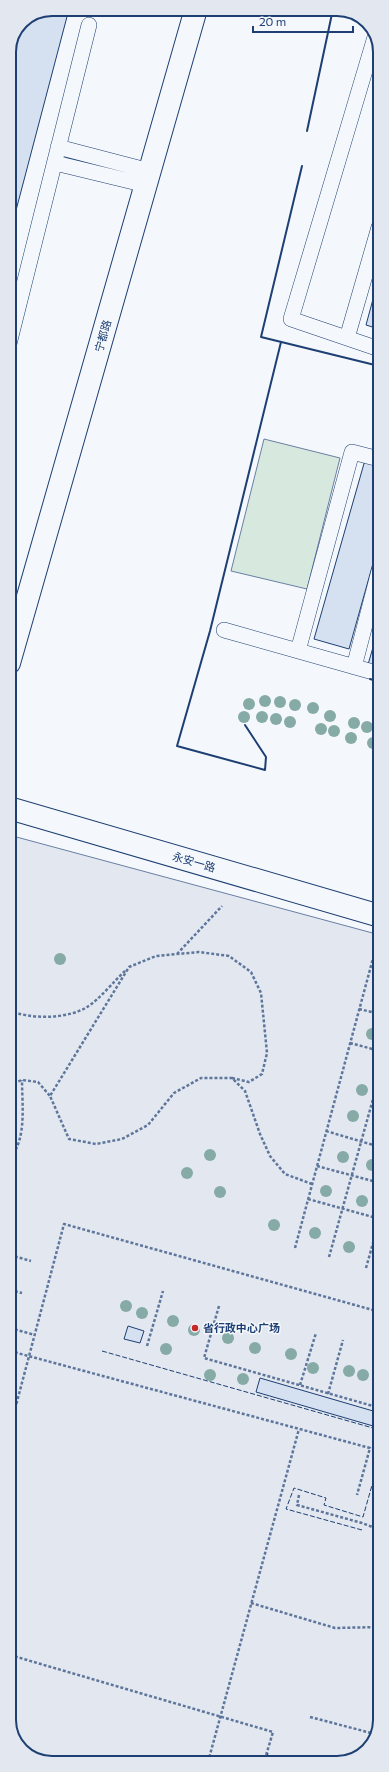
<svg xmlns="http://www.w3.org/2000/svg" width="389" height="1772" font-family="Commissioner,'Noto Sans SC',sans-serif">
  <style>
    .green { fill: #d7e8df; stroke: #687fa3 }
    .parking { fill: #e3e8f0; stroke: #687fa3 }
    .building { fill: #d5e0f0; stroke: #1d3f73 }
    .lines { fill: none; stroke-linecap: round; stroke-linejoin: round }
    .service-casing { stroke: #1d3f73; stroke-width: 16 }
    .tertiary-casing { stroke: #1d3f73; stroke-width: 24 }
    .path { stroke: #5e769c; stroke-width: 2.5; stroke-dasharray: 3 2; stroke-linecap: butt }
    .service { stroke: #f4f7fb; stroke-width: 15 }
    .tertiary { stroke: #f4f7fb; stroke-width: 22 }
    .fence { stroke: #1d3f73; stroke-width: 1; stroke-dasharray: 5 2; stroke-linecap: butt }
    .wall { stroke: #1d3f73; stroke-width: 2 }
    .tree { fill: #86aba6 }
    .poi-dot { fill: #c62828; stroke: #f4f7fb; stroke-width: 1.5 }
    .labels { text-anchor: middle; stroke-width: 3; stroke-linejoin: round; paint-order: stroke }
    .street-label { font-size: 11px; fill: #1d3f73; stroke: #f4f7fb }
    .poi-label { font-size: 11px; font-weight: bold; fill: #1d3f73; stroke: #f4f7fb; text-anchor: start }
    .rim { fill: none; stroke: #1d3f73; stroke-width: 2 }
  </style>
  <rect width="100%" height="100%" fill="#f4f7fb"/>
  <path class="green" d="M264 439 340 458 307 589 231 571Z"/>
  <path class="parking" d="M9 835 380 935V1721L370 1748 345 1762 46 1763 23 1752 10 1728Z"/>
  <path class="building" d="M52 9H69L9 237V51L22 21Z
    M379 277V329L366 325Z
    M365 460 379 464V542L349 649 314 639Z
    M378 630H379L380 672 367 668Z
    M128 1326 144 1331 140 1343 124 1339Z
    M260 1378 380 1413V1428L256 1392Z
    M10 1559 14 1560 10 1574Z"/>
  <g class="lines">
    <defs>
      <path id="service" d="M375 37 291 319 379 349
        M58 147 150 171
        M55 163 146 185
        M347 338 379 227
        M9 344 89 25
        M224 630 380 674
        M298 651 352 452 379 459
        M354 667 379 571"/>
      <path id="tertiary" d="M9 663 196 9
        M9 808 380 916"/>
    </defs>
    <use href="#service" class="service-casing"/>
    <use href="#tertiary" class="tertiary-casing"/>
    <path class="path" d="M177 954 222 906
      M359 1009 380 1014
      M9 1010C30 1020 68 1019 87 1007 99 1000 115 980 125 971
      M350 1043 380 1051
      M232 1078 249 1082 262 1074 267 1053 261 993 251 972 229 956 199 952 156 956 129 967 50 1096 69 1139 96 1144 122 1139 148 1125 174 1093 201 1078H232L245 1091 260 1134 270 1156 285 1174 312 1184
      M9 1085 22 1080 38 1082 50 1096
      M326 1131 380 1147
      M10 1158C27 1139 22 1105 22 1080
      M317 1166 380 1183
      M308 1199 380 1219
      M295 1248 375 951
      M10 1255 31 1261
      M329 1257 380 1074
      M366 1268 380 1218
      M10 1290 22 1293
      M219 1306 204 1358 380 1408
      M10 1328 35 1335
      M147 1346 163 1291
      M10 1351 370 1448 357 1495
      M300 1385 316 1333
      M328 1394 343 1340
      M10 1428 64 1224 380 1312
      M299 1495 297 1505 362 1523 380 1530
      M251 1603 335 1628 380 1627
      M10 1655 273 1732 264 1762
      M310 1717 375 1734
      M208 1762 299 1429"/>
    <use href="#service" class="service"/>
    <use href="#tertiary" class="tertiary"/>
    <path class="fence" d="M102 1351 380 1430
      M362 1530 286 1509 294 1488 326 1498 324 1505 363 1517 380 1457
      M266 1762 268 1753"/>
    <path class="wall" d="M307 131 333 9
      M302 166 261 337 379 366
      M370 679 380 682
      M245 725 266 757 265 770 177 746 210 631 281 342"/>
  </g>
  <g class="tree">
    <circle cx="265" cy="701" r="6"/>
    <circle cx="280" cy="702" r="6"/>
    <circle cx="249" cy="704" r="6"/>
    <circle cx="295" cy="705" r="6"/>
    <circle cx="313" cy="708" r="6"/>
    <circle cx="330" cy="716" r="6"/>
    <circle cx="244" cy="717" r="6"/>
    <circle cx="262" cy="717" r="6"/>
    <circle cx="276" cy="719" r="6"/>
    <circle cx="290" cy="722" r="6"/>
    <circle cx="354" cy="723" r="6"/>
    <circle cx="367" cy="727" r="6"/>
    <circle cx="321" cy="729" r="6"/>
    <circle cx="334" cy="731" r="6"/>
    <circle cx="351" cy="738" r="6"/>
    <circle cx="373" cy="743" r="6"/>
    <circle cx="60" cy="959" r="6"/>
    <circle cx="372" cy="1034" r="6"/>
    <circle cx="362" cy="1090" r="6"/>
    <circle cx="353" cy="1116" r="6"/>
    <circle cx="210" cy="1155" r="6"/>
    <circle cx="343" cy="1157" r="6"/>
    <circle cx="372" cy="1165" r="6"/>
    <circle cx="187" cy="1173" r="6"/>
    <circle cx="326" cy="1191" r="6"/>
    <circle cx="220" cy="1192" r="6"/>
    <circle cx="362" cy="1201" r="6"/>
    <circle cx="274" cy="1225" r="6"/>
    <circle cx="315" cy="1233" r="6"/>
    <circle cx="349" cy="1247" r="6"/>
    <circle cx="126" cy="1306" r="6"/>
    <circle cx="142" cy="1313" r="6"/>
    <circle cx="173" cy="1321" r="6"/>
    <circle cx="194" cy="1330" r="6"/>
    <circle cx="228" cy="1338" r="6"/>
    <circle cx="255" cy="1348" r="6"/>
    <circle cx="166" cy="1349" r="6"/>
    <circle cx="291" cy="1354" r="6"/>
    <circle cx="313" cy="1368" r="6"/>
    <circle cx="349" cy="1371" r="6"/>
    <circle cx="210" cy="1375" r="6"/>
    <circle cx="363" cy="1375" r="6"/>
    <circle cx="243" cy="1379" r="6"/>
  </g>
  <circle class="poi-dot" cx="195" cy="1328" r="4"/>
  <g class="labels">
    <g class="street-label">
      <text transform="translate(103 336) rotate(-74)" y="4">宁都路</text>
      <text transform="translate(194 862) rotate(16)" y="4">永安一路</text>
    </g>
    <g class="poi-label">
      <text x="203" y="1332">省行政中心广场</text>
    </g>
  </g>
  <path d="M0 0H389V1772H0ZM52 16H337A36 36 0 0 1 373 52V1720A36 36 0 0 1 337 1756H52A36 36 0 0 1 16 1720V52A36 36 0 0 1 52 16Z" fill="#e3e8f0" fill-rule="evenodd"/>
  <path class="rim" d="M52 16H337A36 36 0 0 1 373 52V1720A36 36 0 0 1 337 1756H52A36 36 0 0 1 16 1720V52A36 36 0 0 1 52 16Z"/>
  <path d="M253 26v6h100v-6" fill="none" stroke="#1d3f73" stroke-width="2"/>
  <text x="259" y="26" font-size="12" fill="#1d3f73" stroke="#f4f7fb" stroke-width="3" paint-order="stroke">20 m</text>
</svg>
